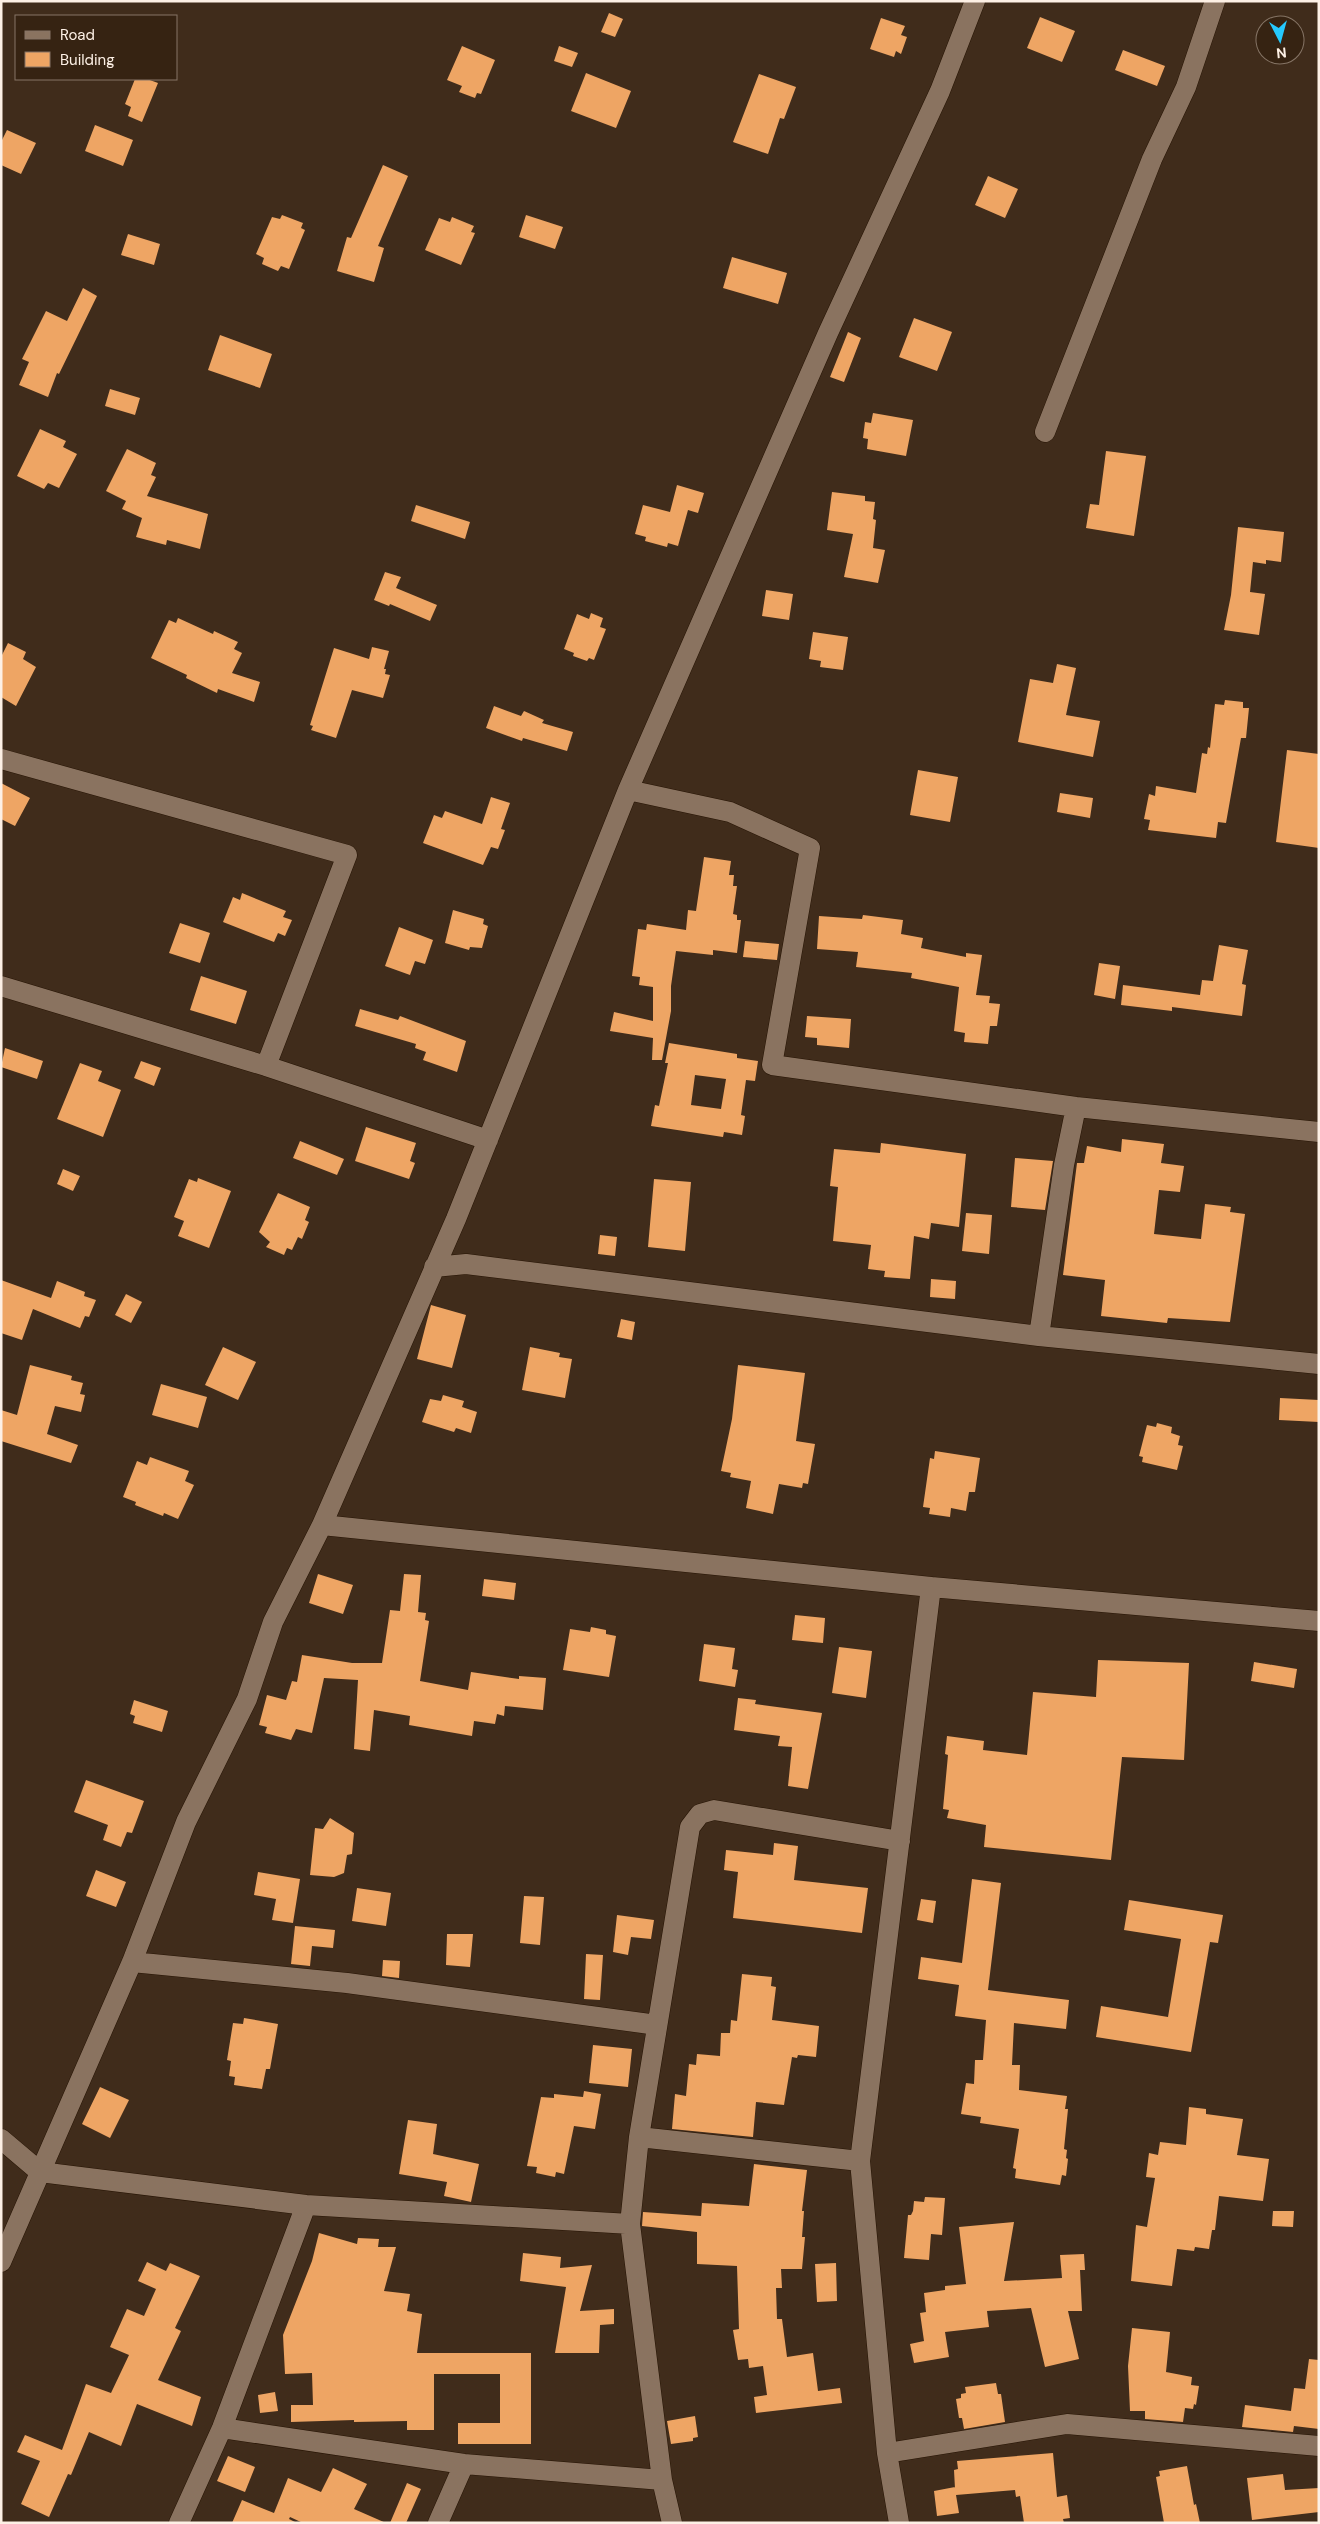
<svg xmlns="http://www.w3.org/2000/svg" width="1320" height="2524" font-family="'DM Sans',sans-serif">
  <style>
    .building { fill: #eea564; fill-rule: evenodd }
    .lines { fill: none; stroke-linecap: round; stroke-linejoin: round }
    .minor-casing { stroke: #261404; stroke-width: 21 }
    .minor { stroke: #8a7360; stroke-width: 20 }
  </style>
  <rect width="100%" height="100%" fill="#402c1b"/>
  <path class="building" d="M609 13 623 19 615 37 601 32Z
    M1040 17 1075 31 1062 62 1027 48Z
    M881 18 905 26 901 35 907 37 901 54 896 51 894 57 870 49Z
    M462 46 495 60 481 94 477 93 475 98 459 92 462 86 447 80Z
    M559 46 578 53 572 67 554 61Z
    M1123 50 1165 66 1157 86 1115 70Z
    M586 73 631 91 616 128 571 111Z
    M759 74 796 87 784 119 780 118 768 154 733 142Z
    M135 79H147L158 83 142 122 128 116 131 107 125 104Z
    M95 125 133 140 123 166 85 151Z
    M7 130 36 143 21 174 1 165V142Z
    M383 165 408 176 378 246 384 248 374 282 337 271 347 237 351 238Z
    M988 176 1018 189 1005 218 975 205Z
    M282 215 303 223 301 228 305 230 289 269 281 266 278 271 262 264 264 258 256 254 272 217 280 219Z
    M526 215 563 227 555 249 519 237Z
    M452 217 474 226 471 232 475 233 461 265 425 250 439 218 450 222Z
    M128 234 160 244 154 265 121 255Z
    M732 257 787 273 778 304 723 288Z
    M83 288 97 296 59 374 57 373 48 397 19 385 29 362 22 359 46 311 67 321Z
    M914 318 952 332 937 371 899 357Z
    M848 332 861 338 844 382 830 377Z
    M220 335 272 354 260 388 208 370Z
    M110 389 140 398 135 415 105 406Z
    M873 413 913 420 906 456 867 449 868 439 863 438 865 422 871 423Z
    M40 429 66 441 63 447 77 454 59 488 48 483 44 489 17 476Z
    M127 449 156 463 151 475 156 477 147 496 208 514 200 549 167 540 166 545 136 537 142 518 122 509 126 501 106 491Z
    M1106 451 1146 456 1134 536 1086 528 1090 504 1099 505Z
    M677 485 704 493 698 513 688 510 678 546 668 543 667 547 645 541 646 537 635 534 643 505 670 512Z
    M832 492 865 496V501L875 502 873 519 876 520 873 548 885 550 878 583 844 577 853 534 827 530Z
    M416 505 470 522 465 539 411 521Z
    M1238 527 1284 532 1281 562 1266 560V564L1253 562 1250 592 1265 594 1259 635 1224 630 1231 595Z
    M385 572 401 577 396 588 437 605 430 621 390 604 389 606 374 600Z
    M766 590 793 594 789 620 762 616Z
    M591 613 603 618 600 627 606 629 594 660 589 658 587 661 573 656 574 653 564 649 577 614 589 619Z
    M178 618 213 634 214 631 238 642 234 649 242 653 232 673 260 682 254 702 218 689 217 693 186 678 187 675 151 658 169 620 176 623Z
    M813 632 848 637 843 670 820 667 821 661 809 659Z
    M8 643 26 652 23 659 36 667 16 706 1 697V657Z
    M372 647 389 651 384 669H386L385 674 390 675 383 698 352 690 336 738 311 730 313 726 310 725 334 648 369 659Z
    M1057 664 1076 668 1066 715 1100 721 1093 757 1018 742 1030 679 1053 683Z
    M1225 700 1243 702V708H1249L1246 738H1241L1226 823 1218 822 1216 838 1148 830 1150 820 1144 819 1149 794 1155 796 1156 786 1196 793 1202 753 1207 754 1208 747 1210 748 1215 704 1224 705Z
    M494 706 521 716 524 711 544 720 542 723 573 732 567 751 523 738 522 741 486 728Z
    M1287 750 1319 754V848L1276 842Z
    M918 770 958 777 950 822 910 815Z
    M1 783 30 798 15 826 1 819Z
    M1060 793 1093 798 1090 818 1057 812Z
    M491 797 510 803 501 829 505 830 498 849 491 847 483 865 423 843 434 815 442 818 445 811 482 824Z
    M704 857 731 861 729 875H734L733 886H737L733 914 737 915V920H741L737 953 713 950V955L676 951 671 986V1011L662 1060H652L653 1038 610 1031 614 1012 653 1021V987L639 985 640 977 632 976 638 929 646 930 647 924 686 930 688 910 696 911Z
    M242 893 286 911 283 917 292 920 285 936 278 933 274 942 223 922 233 897 240 900Z
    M453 910 484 919 483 924 488 926 482 948 470 947 469 950 445 943Z
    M863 915 903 920 901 934 923 938 921 948 966 957V953L982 955 976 995 990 996 989 1003 1000 1004 997 1026H990L988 1044 964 1042 965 1033 954 1031 959 987 911 978 912 973 856 967 858 952 817 949 819 916 862 919Z
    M180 923 210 933 200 963 169 953Z
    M399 927 433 940 425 964 415 961 410 975 385 966Z
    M745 941 779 944 777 960 743 957Z
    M1219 945 1248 950 1242 984 1246 985 1242 1016 1172 1007V1011L1121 1005 1123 985 1200 995 1202 980 1213 981Z
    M1099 963 1120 966 1115 999 1094 995Z
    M201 976 247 991 236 1024 190 1010Z
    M360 1009 398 1020 400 1016 466 1041 457 1072 423 1060 426 1052 415 1048 416 1044 355 1026Z
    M807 1016 851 1019 849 1048 817 1045V1038L805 1037Z
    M669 1043 737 1054V1058L758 1061 755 1081 746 1080 741 1115 745 1116 742 1135 724 1132 723 1137 651 1126 655 1105 659 1106 668 1063H665ZM695 1075 726 1079 721 1109 691 1105Z
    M5 1048 43 1061 37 1079 1 1067Z
    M141 1061 161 1068 154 1086 134 1078Z
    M80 1063 102 1071 98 1081 121 1090 103 1137 57 1119Z
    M366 1127 416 1143 410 1161 415 1163 409 1179 355 1161Z
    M1122 1139 1164 1144 1161 1163 1184 1166 1180 1192 1159 1190 1154 1234 1201 1239 1205 1204 1231 1207 1230 1212 1245 1214 1230 1322 1168 1318 1167 1323 1101 1316 1105 1280 1063 1275 1077 1163H1084L1087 1146 1121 1152Z
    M300 1141 344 1159 337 1175 293 1158Z
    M881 1143 966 1154 959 1227 931 1223 929 1239 914 1236 910 1279 884 1277 885 1271 868 1269 871 1245 833 1241 838 1187 830 1186 834 1149 880 1153Z
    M1015 1158 1053 1161 1045 1210 1011 1207Z
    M63 1169 80 1176 73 1191 57 1184Z
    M198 1178 231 1191 209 1248 178 1236 184 1221 174 1217 189 1179 197 1182Z
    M654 1179 691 1182 685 1251 648 1247Z
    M278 1193 310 1207 305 1220 309 1222 302 1239 298 1237 292 1250 287 1248 284 1255 266 1247 270 1242 259 1232Z
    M966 1213 992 1215 989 1254 962 1251Z
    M600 1235 617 1237 615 1256 598 1254Z
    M931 1279 956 1281 955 1299 930 1297Z
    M1 1280 51 1298 57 1281 85 1292 84 1296 96 1300 89 1317 85 1316 80 1328 33 1309 22 1340 1 1333Z
    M126 1294 142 1302 131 1323 115 1315Z
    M431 1305 466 1315 452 1368 417 1359Z
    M621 1319 635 1322 632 1340 617 1337Z
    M223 1347 256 1362 238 1400 205 1385Z
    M530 1347 560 1353 559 1357 572 1359 565 1398 522 1390Z
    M30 1365 72 1376 71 1380 83 1383 80 1394 85 1395 81 1412 55 1406 47 1434 78 1445 71 1463 1 1441V1410L17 1415Z
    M738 1365 805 1373 796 1441 815 1444 808 1484 803 1483 802 1488 779 1484 773 1514 746 1508 751 1481 730 1477 731 1473 721 1471 732 1419Z
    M161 1384 207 1397 198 1428 152 1415Z
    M443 1395 464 1401 462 1407 477 1412 471 1433 456 1428 454 1432 422 1422 430 1399 441 1401Z
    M1280 1398 1319 1400V1422L1279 1420Z
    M1157 1423 1172 1427 1171 1433 1180 1436 1178 1445 1183 1446 1177 1470 1142 1462 1143 1457 1139 1456 1147 1425 1156 1427Z
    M935 1451 980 1458 975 1492H969L966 1511 951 1508 950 1517 929 1514 930 1508 923 1507 930 1458 934 1459Z
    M150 1457 189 1471 185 1481 194 1485 178 1519 164 1513 163 1516 135 1505 136 1502 123 1497 137 1461 147 1465Z
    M318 1574 353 1585 343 1614 309 1603Z
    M404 1574 421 1575 418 1612 426 1613 425 1620 429 1621 420 1681 468 1690 471 1672 519 1679V1676L546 1678 543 1710 505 1706 504 1716 497 1714 495 1724 474 1721 472 1736 409 1725 410 1716 374 1710 370 1751 354 1749 358 1680 324 1678 312 1733 296 1729 291 1740 265 1733 267 1727 259 1725 267 1695 286 1700 292 1681 297 1682 302 1655 352 1663H382L390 1610 400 1611Z
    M484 1579 516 1583 514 1600 482 1596Z
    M795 1615 825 1618 823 1643 792 1640Z
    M591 1627 606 1630V1634L616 1636 609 1677 563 1670 570 1629 590 1632Z
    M704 1644 735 1648 732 1669 738 1670 735 1687 699 1681Z
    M839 1647 872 1651 866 1698 832 1693Z
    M1098 1660 1189 1663 1184 1760 1122 1757 1111 1860 984 1847 986 1825 947 1818 949 1810 943 1809 948 1755 945 1754 947 1736 984 1741 983 1750 1027 1755 1033 1692 1096 1697Z
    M1254 1662 1297 1669 1294 1688 1251 1681Z
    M738 1698 756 1700 755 1704 822 1713 808 1789 788 1786 792 1747 778 1746 780 1736 734 1730Z
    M134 1700 168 1711 162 1732 133 1723 135 1716 130 1714Z
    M86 1780 144 1801 132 1833 127 1832 121 1847 103 1840 108 1825 74 1812Z
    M330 1818 354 1833 352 1854 347 1855 344 1873 334 1877 310 1875 315 1828 323 1829Z
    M774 1843 798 1846 794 1880 868 1888 862 1933 733 1918 738 1872 724 1870 726 1850 773 1855Z
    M96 1870 126 1882 116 1907 86 1896Z
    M258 1872 300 1879 293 1923 272 1920 276 1899 254 1895Z
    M972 1879 1001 1883 988 1990 1069 2000 1066 2029 1014 2023 1012 2065H1020L1019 2090 1067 2096 1065 2109H1068L1064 2149 1067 2150 1066 2158 1068 2159 1066 2176 1062 2175 1060 2185 1015 2178 1016 2169 1013 2168 1019 2129 980 2123 981 2117 961 2114 966 2083 974 2084 975 2060H983L986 2020 955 2016 959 1985 918 1979 921 1957 962 1963Z
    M357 1888 391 1893 386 1926 352 1921Z
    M524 1896 544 1897 540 1945 520 1943Z
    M921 1899 936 1901 933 1923 917 1920Z
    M1129 1900 1223 1915 1218 1943 1210 1942 1191 2052 1096 2037 1101 2006 1168 2017 1181 1939 1124 1930Z
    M617 1915 654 1920 651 1939 631 1937 628 1955 613 1952Z
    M295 1926 335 1930 333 1948 312 1946 310 1966 291 1964Z
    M447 1934H473L470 1967 446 1965Z
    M586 1954 603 1955 600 2000 584 1999Z
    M383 1960 400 1961 399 1978 382 1976Z
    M742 1974 772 1977 771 1986 776 1987 772 2020 819 2026 816 2057 798 2055 797 2058 792 2057 784 2105 756 2102 753 2137 672 2129 675 2094 686 2096 689 2064 696 2065 697 2054 720 2056 721 2033H730L731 2020 737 2021Z
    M244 2018 278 2024 270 2069H266L262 2089 234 2085 235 2077 229 2076 231 2061 227 2060 233 2023 243 2024Z
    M593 2045 632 2049 628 2087 589 2083Z
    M100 2087 129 2100 110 2138 82 2124Z
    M584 2091 601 2094 595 2129 574 2126 564 2174 556 2172 555 2177 536 2173 537 2167 527 2166 541 2097 554 2098V2094L583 2097Z
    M1189 2107 1206 2109V2114L1243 2119 1237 2155 1269 2159 1263 2201 1219 2196 1215 2230H1212L1209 2249 1195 2247 1194 2251 1177 2249 1172 2286 1131 2281 1136 2225 1147 2227 1155 2178 1146 2177 1149 2153 1158 2155 1160 2142 1186 2145Z
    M408 2120 437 2124 433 2154 479 2164 471 2202 444 2196 447 2182 399 2174Z
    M754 2164 807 2170 802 2211H804L802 2237H805L802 2269H781L782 2288H776L777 2319H782L787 2357 813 2353 818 2391 840 2388 842 2403 756 2413 754 2397 767 2395 763 2366 749 2368 748 2359 738 2360 733 2330 739 2329 737 2266 697 2264V2232L642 2226 643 2212 701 2216 702 2203 749 2206Z
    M925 2197 945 2198 942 2235 931 2234 929 2260 904 2258 908 2215H911L913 2211 914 2201 924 2202Z
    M1273 2211H1294L1293 2227 1272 2226Z
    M1014 2222 1004 2281 1062 2278 1060 2255 1084 2254 1085 2270H1080L1082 2311H1068L1079 2359 1045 2367 1031 2308 987 2311 989 2327 945 2332 949 2357 914 2363 910 2344 924 2341 920 2313 926 2312 924 2293 945 2290V2286L966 2284 959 2227Z
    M319 2233 357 2244 358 2238 379 2239 378 2247H396L384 2291 410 2294 407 2311 422 2314 417 2353H531V2444H458V2423H500V2374H434V2430H407V2421L354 2422V2420L291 2422V2405H313L312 2373 285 2374 283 2335 312 2261Z
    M523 2253 561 2257 560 2268 592 2265 580 2311 614 2309V2324L600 2325 599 2353H555L566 2287 520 2281Z
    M147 2262 166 2271 170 2263 200 2276 175 2328 181 2331 158 2380 201 2397 192 2426 137 2404 121 2446 89 2432 71 2475 68 2474 49 2517 21 2504 40 2461 17 2452 25 2435 62 2450 86 2384 111 2393 129 2355 110 2347 127 2309 144 2316 156 2289 138 2281Z
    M836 2263 837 2301 817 2302 815 2264Z
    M1132 2328 1170 2332 1166 2372 1192 2377 1191 2385 1199 2386 1196 2405 1194 2404 1193 2409 1185 2408 1183 2422 1145 2419V2411H1130L1128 2366Z
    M1309 2359 1319 2360V2429L1294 2426 1293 2432 1242 2427 1245 2405 1291 2411 1294 2388 1305 2389Z
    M996 2383 998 2394H1001L1005 2422 964 2429 962 2418H959L956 2399 961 2398V2394L966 2393 965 2387Z
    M275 2392 278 2411 260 2413 258 2395Z
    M695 2416 698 2437 693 2438V2441L671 2444 667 2421Z
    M1053 2453 1057 2497 1067 2495 1070 2518 1063 2519 1064 2523H1024L1020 2496 1016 2497 1015 2490 956 2495 959 2513 937 2516 934 2491 955 2487V2489L954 2470 958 2469 957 2461Z
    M228 2456 255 2467 245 2492 217 2481Z
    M1187 2466 1194 2505 1196 2504 1200 2523H1164L1156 2477 1160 2476 1159 2471Z
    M333 2468 367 2484 354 2509 386 2523H303L290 2517 289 2519 297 2523H232L242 2500 274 2513 288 2478 321 2492Z
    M1283 2474 1285 2490 1319 2488V2512L1252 2520 1247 2478Z
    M407 2483 421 2489 406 2523H390Z"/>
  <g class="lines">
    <defs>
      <path id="minor" d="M1045 432 1152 159 1186 87 1215 1
        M1 759 347 855 266 1066
        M628 790 730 812 810 848 772 1065 1076 1107 1319 1132
        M1 986 266 1066 488 1140
        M434 1267 466 1264 1039 1336 1319 1364
        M1039 1336 1064 1165 1076 1107
        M322 1525 931 1587 1319 1621
        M132 1962 347 1983 657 2025
        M639 2137 860 2161
        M1 2139 40 2172 306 2205 630 2224
        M1 2262 132 1962 186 1822 247 1699 273 1622 322 1525 456 1219 628 790 828 333 940 91 975 1
        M222 2428 464 2464 662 2480
        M887 2453 1067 2424 1319 2446
        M179 2523 222 2428 306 2205
        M438 2523 464 2464
        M672 2523 662 2480 630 2224 639 2137 690 1827 700 1814 714 1810 900 1841
        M899 2523 887 2453 860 2161 931 1587"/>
    </defs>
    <use href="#minor" class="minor-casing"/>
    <use href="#minor" class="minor"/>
  </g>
  <rect width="1320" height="2524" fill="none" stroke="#fdf0e5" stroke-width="5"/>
  <rect x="15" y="15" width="162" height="65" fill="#362312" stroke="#867566"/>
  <rect x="25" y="31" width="25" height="8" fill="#8a7360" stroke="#867566"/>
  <text x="60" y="40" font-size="15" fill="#fdf0e5">Road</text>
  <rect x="25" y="52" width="25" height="15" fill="#eea564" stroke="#867566"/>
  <text x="60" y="65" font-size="15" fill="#fdf0e5">Building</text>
  <g transform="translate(1280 40) rotate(174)"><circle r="24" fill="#362312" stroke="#867566"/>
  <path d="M0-4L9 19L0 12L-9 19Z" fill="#25c9fe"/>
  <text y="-8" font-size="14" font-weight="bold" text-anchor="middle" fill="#fdf0e5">N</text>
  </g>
</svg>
